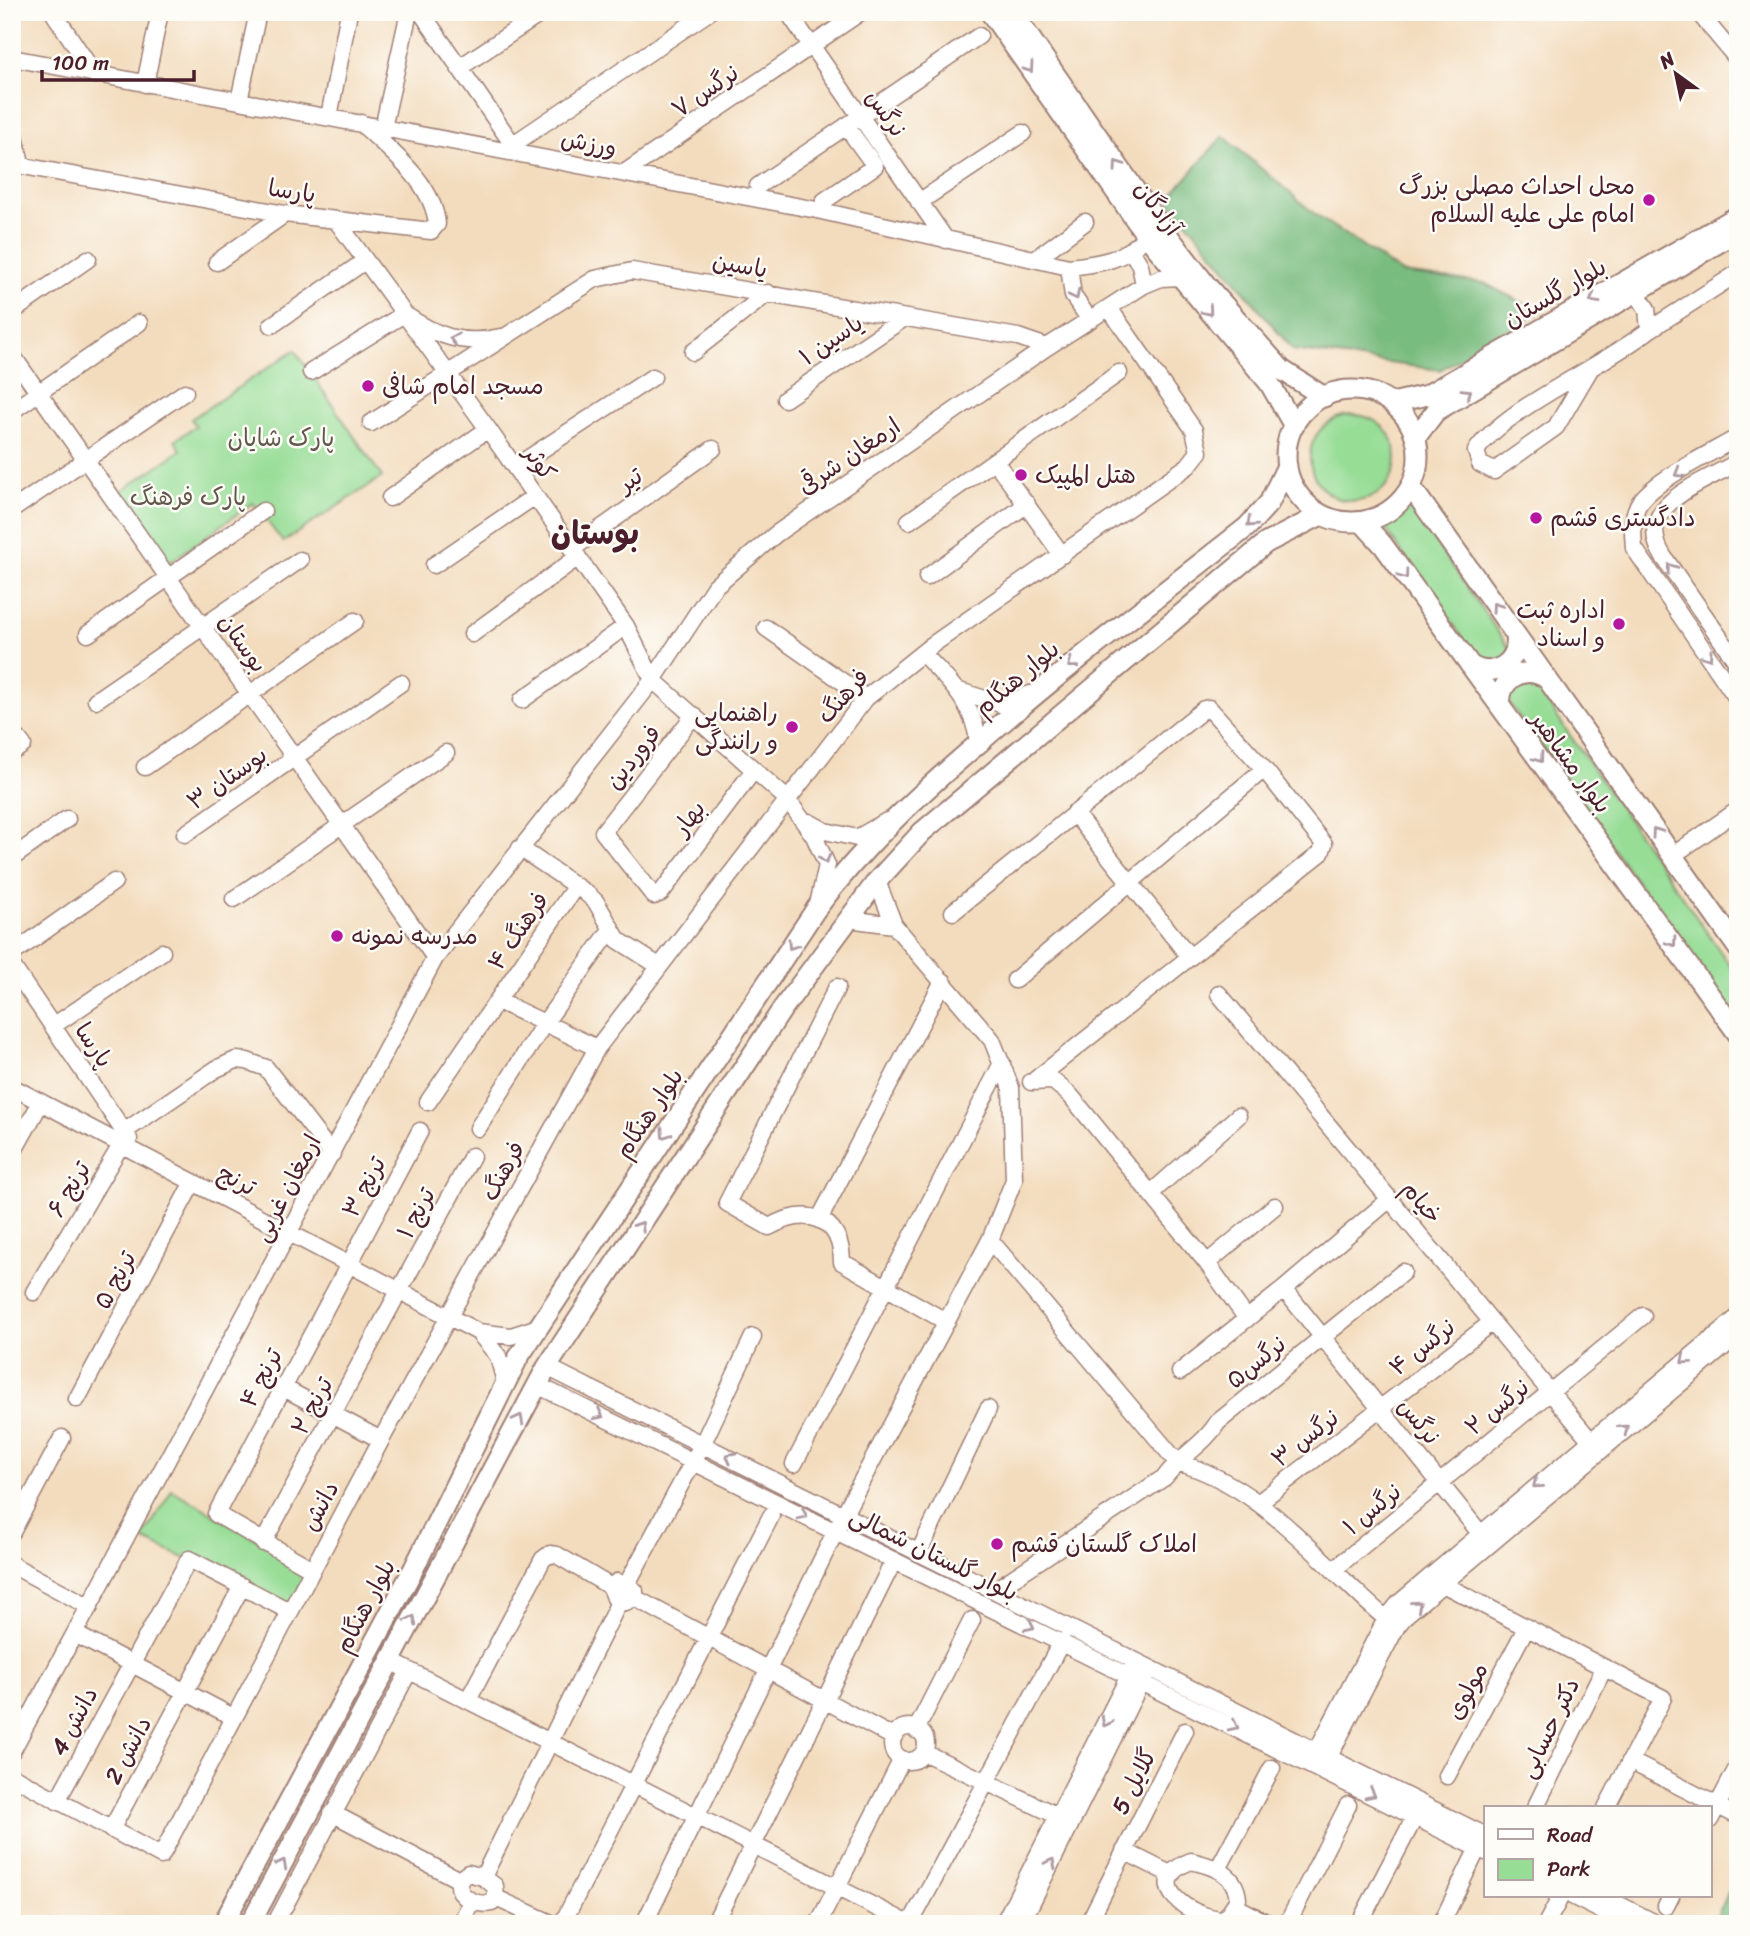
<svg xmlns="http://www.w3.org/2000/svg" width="1750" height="1936" font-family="Sriracha,'Playpen Sans Arabic',sans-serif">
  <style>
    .green { fill: #97dd96; stroke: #707e60; stroke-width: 2 }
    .forest { fill: #79bc7f; stroke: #626e55; stroke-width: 2 }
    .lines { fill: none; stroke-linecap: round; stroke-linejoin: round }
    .minor-casing { stroke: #9e7e74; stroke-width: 19 }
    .major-casing { stroke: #9e7e74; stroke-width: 23 }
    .minor { stroke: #fff; stroke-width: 16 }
    .major { stroke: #fff; stroke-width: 19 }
    .oneway { stroke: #ae9aa0 }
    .poi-dot { fill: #b5179e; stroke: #fdfcf7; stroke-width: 2.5 }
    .labels { text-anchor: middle; stroke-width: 5; stroke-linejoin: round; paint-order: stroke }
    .street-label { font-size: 24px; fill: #4a1f2b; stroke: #fdfcf7 }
    .poi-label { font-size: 24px; fill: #4a1f2b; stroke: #fdfcf7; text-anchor: start }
    .park-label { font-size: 24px; fill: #61584b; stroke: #fdfcf7 }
    .district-label { font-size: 32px; font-weight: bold; fill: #4a1f2b; stroke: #fdfcf7 }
  </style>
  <rect width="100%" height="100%" fill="#fdfcf7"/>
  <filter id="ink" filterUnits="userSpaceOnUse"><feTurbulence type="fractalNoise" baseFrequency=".0143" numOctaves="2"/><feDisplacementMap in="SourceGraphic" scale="14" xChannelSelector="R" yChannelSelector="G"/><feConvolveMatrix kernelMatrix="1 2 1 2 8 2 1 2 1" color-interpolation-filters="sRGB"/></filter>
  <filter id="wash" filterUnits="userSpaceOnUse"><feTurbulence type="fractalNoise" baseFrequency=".00686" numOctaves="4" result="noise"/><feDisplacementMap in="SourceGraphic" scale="28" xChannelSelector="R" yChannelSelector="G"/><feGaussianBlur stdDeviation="1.57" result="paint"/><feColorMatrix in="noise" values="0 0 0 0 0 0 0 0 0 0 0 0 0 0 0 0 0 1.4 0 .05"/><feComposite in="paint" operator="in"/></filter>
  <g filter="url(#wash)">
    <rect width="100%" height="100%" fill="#f3dcbd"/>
    <path class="green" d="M295 350 382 477 283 542 253 503 170 562 120 492 181 450 175 440 196 426 191 419Z
      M1310 458a43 43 0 1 1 86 0a43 43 0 1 1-86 0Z
      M1409 504 1738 977V1024L1386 530V520Z
      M172 1490 309 1569 292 1606 142 1539Z"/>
    <path class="forest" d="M1223 136 1316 215 1402 273 1484 283 1540 312 1440 370 1293 350 1168 199Z
      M1738 1874V1924H1713Z"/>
  </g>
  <g filter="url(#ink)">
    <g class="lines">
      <defs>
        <path id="minor" d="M53 12 95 75
          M421 12 518 152
          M788 12 946 240
          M1698 12 1738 60
          M12 14 14 12
          M12 58 817 210 1069 267C1098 264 1128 260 1146 235
          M459 68 543 12
          M145 84 160 12
          M239 101 258 12
          M329 117 349 12
          M12 121 21 165
          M383 128 409 12
          M512 145 709 12
          M12 164 285 214 431 231 437 224C433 182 390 151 361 123
          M624 173 861 12
          M758 186 979 36
          M824 201 875 166 846 126
          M919 202 1023 133
          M336 220 488 429 626 626 653 680 787 799 814 836 827 865 819 900
          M1132 252 1140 265 1144 285
          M1035 259 1085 222
          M217 262 285 214
          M1069 267 1073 296 1090 320
          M12 312 88 259
          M272 325 365 261
          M1649 330 1738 273
          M693 352 768 293
          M12 355 435 958
          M1589 371 1556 427 1494 471 1480 464 1476 451C1506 407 1603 367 1649 330L1647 309 1636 292
          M311 372 404 314C436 336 462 346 501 337
          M785 399 903 319
          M12 411 139 323
          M371 423 595 279 632 271 1018 337 1047 347
          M1738 437C1712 453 1653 480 1638 505 1631 519 1633 534 1634 548L1738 700
          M995 461 1062 555
          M1738 462C1701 484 1632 505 1663 556L1738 664
          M515 467 653 377
          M390 498 488 429
          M12 510 185 392
          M909 521 1119 373
          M572 549 713 449
          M434 565 535 496
          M927 577 1027 504
          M766 628 866 698
          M88 634 263 511
          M472 634 578 557
          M922 653C947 679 976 705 978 744
          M956 690 1004 705 1030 694
          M96 700 300 560
          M522 700 626 626
          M694 715 603 832 654 896 661 893 754 770
          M12 731 23 745 12 752
          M145 767 355 621
          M1074 813 1189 956
          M809 822 825 831 857 838 887 821
          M185 834 401 683
          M520 848 586 893 596 902 618 940 659 966
          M1672 856 1738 810
          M12 858 67 819
          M234 899 446 753
          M953 912 1204 709 1209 708 1264 769 1324 844 1321 853 1035 1080
          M848 919 894 925
          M12 954 114 882
          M12 966 129 1139
          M1015 980 1264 769
          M837 987 727 1203 769 1227C806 1207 841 1215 842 1262L945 1321
          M1219 994 1596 1447
          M498 1001 597 1048
          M53 1026 162 952
          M1031 1082 1053 1081 1070 1095 1207 1263 1247 1319
          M12 1087 478 1332 511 1336 538 1327
          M428 1102 575 887
          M478 1128 544 1024 610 931
          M125 1131 216 1069 236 1060 247 1061 266 1068 332 1154
          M12 1154 41 1102
          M1151 1193 1238 1116
          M819 1220 943 981
          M990 1240 1177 1462C1249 1483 1293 1532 1346 1582 1362 1597 1377 1613 1395 1625
          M1207 1263 1275 1206
          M1284 1289 1480 1533
          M34 1292 121 1145
          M478 1332 498 1356 505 1382
          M547 1367 1486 1836
          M1180 1372 1284 1289 1390 1199
          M537 1385 1486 1852
          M282 1387 381 1440
          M77 1399 193 1182
          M794 1464 1002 1063
          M1258 1503 1492 1322
          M12 1532 62 1438
          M263 1543 472 1156
          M919 1552 988 1409
          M12 1565 90 1607
          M312 1569 216 1514 420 1131
          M1333 1570 1643 1316
          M1433 1579 1663 1698 1606 1808
          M627 1584 703 1443 753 1337
          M995 1590 1165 1477C1181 1455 1204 1445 1218 1422L1403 1272
          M635 1598 626 1602 615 1598 611 1587 617 1582 635 1591V1598L893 1737
          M75 1634 233 1717
          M390 1661 909 1924
          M468 1700 543 1559 550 1554 557 1555 611 1587
          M892 1744a17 17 0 1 1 34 0a17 17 0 1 1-34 0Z
          M916 1730 972 1620
          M12 1751 435 958 653 680 715 586 776 534 1047 347 1144 285 1161 278 1180 277
          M925 1753 1058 1816
          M1313 1758 1386 1619 1399 1603 1738 1317
          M1630 1761 1738 1816
          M1324 1766 1397 1626 1407 1614 1738 1335
          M12 1776 161 1856 381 1440 597 1048 866 698 932 645 1188 466 1199 452 1194 430 1109 308
          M1447 1776 1526 1628
          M57 1801 189 1559 289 1611
          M1535 1808 1604 1668
          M332 1813 459 1880
          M1710 1820 1738 1766
          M111 1830 242 1586
          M1124 1851 1172 1875
          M1191 1861C1213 1866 1236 1873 1238 1899L1225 1919C1191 1919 1138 1882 1191 1861Z
          M1218 1869 1272 1768
          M468 1873 483 1877 495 1886 496 1898 492 1903C477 1906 456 1898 459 1880Z
          M483 1877 620 1600
          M1572 1896 1628 1924
          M1602 1896 1657 1924
          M496 1898 553 1924
          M1235 1906 1269 1924
          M1666 1906 1671 1896
          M275 1924 409 1671
          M461 1924 471 1901
          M562 1924 771 1516
          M644 1924 844 1514 990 1240 1014 1180 1011 1088 992 1040 894 925 877 881
          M714 1924 894 1560
          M818 1924 902 1759
          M910 1924 1062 1641
          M1003 1924 1134 1666
          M1021 1924 1146 1672
          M1088 1924 1185 1731
          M1287 1924 1348 1805
          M1359 1924 1419 1809
          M1441 1924 1478 1848
          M1546 1924 1561 1896"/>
        <path id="major" d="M990 12 1146 235 1270 384 1294 426
          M1012 12 1150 212 1207 286 1282 370 1324 397
          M1286 456a66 66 0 1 1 132 0a66 66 0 1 1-132 0Z
          M1392 403 1427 395 1738 216
          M1416 437 1436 411 1723 240
          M1411 487 1738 948
          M1362 522 1383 545 1738 1034
          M1470 665C1494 680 1520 662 1516 635
          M1501 707C1497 680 1523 664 1546 678
          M223 1924 413 1570 518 1358 816 909C863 846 919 794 979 743 1065 667 1157 598 1247 527L1269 503 1287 466
          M250 1924 547 1367 783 1008 877 881 922 832 1266 543 1321 515"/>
      </defs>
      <use href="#minor" class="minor-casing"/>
      <use href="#major" class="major-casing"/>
      <use href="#minor" class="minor"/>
      <use href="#major" class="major"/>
    </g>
    <defs><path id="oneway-chevron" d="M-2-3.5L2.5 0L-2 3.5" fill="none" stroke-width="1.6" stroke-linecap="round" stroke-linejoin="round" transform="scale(1.75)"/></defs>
    <g class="oneway">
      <use href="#oneway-chevron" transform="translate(1029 68) rotate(55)"/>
      <use href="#oneway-chevron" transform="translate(1118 165) rotate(-125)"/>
      <use href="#oneway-chevron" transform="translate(1075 295) rotate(63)"/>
      <use href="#oneway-chevron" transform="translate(1594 299) rotate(150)"/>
      <use href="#oneway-chevron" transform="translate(1208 311) rotate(50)"/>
      <use href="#oneway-chevron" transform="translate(454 339) rotate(-166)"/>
      <use href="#oneway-chevron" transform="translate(1467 393) rotate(-31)"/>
      <use href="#oneway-chevron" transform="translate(1679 473) rotate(149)"/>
      <use href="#oneway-chevron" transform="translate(1251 523) rotate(137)"/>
      <use href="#oneway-chevron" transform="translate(1671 568) rotate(-125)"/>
      <use href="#oneway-chevron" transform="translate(1404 575) rotate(54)"/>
      <use href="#oneway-chevron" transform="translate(1496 607) rotate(-125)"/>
      <use href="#oneway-chevron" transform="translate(1708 656) rotate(55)"/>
      <use href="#oneway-chevron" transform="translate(1072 664) rotate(142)"/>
      <use href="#oneway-chevron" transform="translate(1539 758) rotate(54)"/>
      <use href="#oneway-chevron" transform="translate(1656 832) rotate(-125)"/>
      <use href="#oneway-chevron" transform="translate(825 859) rotate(76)"/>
      <use href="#oneway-chevron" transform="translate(1672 942) rotate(54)"/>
      <use href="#oneway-chevron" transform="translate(792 945) rotate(124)"/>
      <use href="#oneway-chevron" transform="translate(665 1134) rotate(124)"/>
      <use href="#oneway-chevron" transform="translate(640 1226) rotate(-57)"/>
      <use href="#oneway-chevron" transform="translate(1685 1360) rotate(140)"/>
      <use href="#oneway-chevron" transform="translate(599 1415) rotate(26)"/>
      <use href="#oneway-chevron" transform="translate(519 1419) rotate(-62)"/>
      <use href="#oneway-chevron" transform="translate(1624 1429) rotate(-39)"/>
      <use href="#oneway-chevron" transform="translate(730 1457) rotate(-152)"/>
      <use href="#oneway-chevron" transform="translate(1537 1484) rotate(140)"/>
      <use href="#oneway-chevron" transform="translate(803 1515) rotate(26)"/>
      <use href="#oneway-chevron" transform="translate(1417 1605) rotate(-41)"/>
      <use href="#oneway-chevron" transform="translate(412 1620) rotate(-62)"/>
      <use href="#oneway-chevron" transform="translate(1030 1626) rotate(26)"/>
      <use href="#oneway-chevron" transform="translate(1106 1722) rotate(117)"/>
      <use href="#oneway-chevron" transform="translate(1234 1726) rotate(26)"/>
      <use href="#oneway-chevron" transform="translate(1371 1794) rotate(27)"/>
      <use href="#oneway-chevron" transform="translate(1051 1863) rotate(-63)"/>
      <use href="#oneway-chevron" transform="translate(282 1864) rotate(-62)"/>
    </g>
  </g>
  <g class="poi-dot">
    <circle cx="1649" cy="200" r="7"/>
    <circle cx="368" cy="386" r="7"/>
    <circle cx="1021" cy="475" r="7"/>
    <circle cx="1536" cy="518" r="7"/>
    <circle cx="1619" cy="624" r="7"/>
    <circle cx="792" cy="727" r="7"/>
    <circle cx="337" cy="936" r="7"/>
    <circle cx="997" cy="1544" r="7"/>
  </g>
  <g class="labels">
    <g class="street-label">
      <text transform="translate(705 91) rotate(-34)" y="8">نرگس ۷</text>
      <text transform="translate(886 113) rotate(55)" y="8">نرگس</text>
      <text transform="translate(589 143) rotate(11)" y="8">ورزش</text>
      <text transform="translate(292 191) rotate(9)" y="8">پارسا</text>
      <text transform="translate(1158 208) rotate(54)" y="8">آزادگان</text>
      <text transform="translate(740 265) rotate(10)" y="8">یاسین</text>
      <text transform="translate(1555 293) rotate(-30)" y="8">بلوار گلستان</text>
      <text transform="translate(831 340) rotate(-34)" y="8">یاسین ۱</text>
      <text transform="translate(849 456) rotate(-34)" y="8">ارمغان شرقی</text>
      <text transform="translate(540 463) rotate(55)" y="8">کوثر</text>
      <text transform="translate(630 480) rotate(-35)" y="8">تیر</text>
      <text transform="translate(243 643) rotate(55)" y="8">بوستان</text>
      <text transform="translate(1017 678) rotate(-40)" y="8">بلوار هنگام</text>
      <text transform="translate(843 696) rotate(-48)" y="8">فرهنگ</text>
      <text transform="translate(633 757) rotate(-52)" y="8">فروردین</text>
      <text transform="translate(1571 762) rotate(54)" y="8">بلوار مشاهیر</text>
      <text transform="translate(227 778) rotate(-35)" y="8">بوستان ۳</text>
      <text transform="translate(689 818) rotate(-53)" y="8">بهار</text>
      <text transform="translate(518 931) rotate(-56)" y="8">فرهنگ ۴</text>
      <text transform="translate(94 1045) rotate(56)" y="8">پارسا</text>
      <text transform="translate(649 1113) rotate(-56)" y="8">بلوار هنگام</text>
      <text transform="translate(503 1171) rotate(-61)" y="8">فرهنگ</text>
      <text transform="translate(237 1180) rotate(28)" y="8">ترنج</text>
      <text transform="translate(364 1187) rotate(-62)" y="8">ترنج ۳</text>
      <text transform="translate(287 1188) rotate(-62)" y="8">ارمغان غربی</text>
      <text transform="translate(69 1189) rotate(-59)" y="8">ترنج ۶</text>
      <text transform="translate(1422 1202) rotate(50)" y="8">خیام</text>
      <text transform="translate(416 1213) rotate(-62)" y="8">ترنج ۱</text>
      <text transform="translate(115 1280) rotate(-62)" y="8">ترنج ۵</text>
      <text transform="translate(1422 1347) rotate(-38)" y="8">نرگس ۴</text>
      <text transform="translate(1256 1362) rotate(-39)" y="8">نرگس۵</text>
      <text transform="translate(261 1378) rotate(-62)" y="8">ترنج ۴</text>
      <text transform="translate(312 1406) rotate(-62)" y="8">ترنج ۲</text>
      <text transform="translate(1497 1407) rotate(-39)" y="8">نرگس ۲</text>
      <text transform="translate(1419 1421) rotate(51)" y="8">نرگس</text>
      <text transform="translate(1305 1438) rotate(-38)" y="8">نرگس ۳</text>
      <text transform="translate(320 1506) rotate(-62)" y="8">دانش</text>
      <text transform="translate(1372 1509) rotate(-39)" y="8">نرگس ۱</text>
      <text transform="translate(934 1554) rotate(26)" y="8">بلوار گلستان شمالی</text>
      <text transform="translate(365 1606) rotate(-62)" y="8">بلوار هنگام</text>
      <text transform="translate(1467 1691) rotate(-62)" y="8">مولوی</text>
      <text transform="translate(74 1721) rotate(-62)" y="8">دانش 4</text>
      <text transform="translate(1549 1728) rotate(-64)" y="8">دکتر حسابی</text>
      <text transform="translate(128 1750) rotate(-62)" y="8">دانش 2</text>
      <text transform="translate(1134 1781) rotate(-63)" y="8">گلایل 5</text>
    </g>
    <g class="poi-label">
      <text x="1635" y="194" text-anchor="end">محل احداث مصلی بزرگ<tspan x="1635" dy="28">امام علی علیه السلام</tspan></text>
      <text x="382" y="394">مسجد امام شافی</text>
      <text x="1035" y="483">هتل المپیک</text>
      <text x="1550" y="526">دادگستری قشم</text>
      <text x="1605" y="618" text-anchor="end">اداره ثبت<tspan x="1605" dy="28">و اسناد</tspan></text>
      <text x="778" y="721" text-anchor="end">راهنمایی<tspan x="778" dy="28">و رانندگی</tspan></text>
      <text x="351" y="944">مدرسه نمونه</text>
      <text x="1011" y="1552">املاک گلستان قشم</text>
    </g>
    <g class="park-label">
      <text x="281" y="446">پارک شایان</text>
      <text x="188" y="505">پارک فرهنگ</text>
    </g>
    <g class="district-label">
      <text x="595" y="544">بوستان</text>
    </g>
  </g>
  <rect width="1750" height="1936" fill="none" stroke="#fdfcf7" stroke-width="42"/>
  <rect x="1484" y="1806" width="228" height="91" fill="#fdfcf7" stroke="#b5a4a5" stroke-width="2"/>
  <rect x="1498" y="1829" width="35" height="10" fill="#ffffff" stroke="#b5a4a5" stroke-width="2"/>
  <text x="1547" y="1842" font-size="21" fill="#4a1f2b">Road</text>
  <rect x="1498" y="1859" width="35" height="21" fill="#97dd96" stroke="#b5a4a5" stroke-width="2"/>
  <text x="1547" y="1876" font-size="21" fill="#4a1f2b">Park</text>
  <g transform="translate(1676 74) rotate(327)" stroke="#fdfcf7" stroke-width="5" paint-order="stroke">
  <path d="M0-5L12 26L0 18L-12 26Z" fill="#4a1f2b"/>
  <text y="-10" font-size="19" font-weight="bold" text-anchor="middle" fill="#4a1f2b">N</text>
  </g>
  <path d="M42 70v10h152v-10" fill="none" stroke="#4a1f2b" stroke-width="3.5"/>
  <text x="52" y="70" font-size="21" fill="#4a1f2b" stroke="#fdfcf7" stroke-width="5" paint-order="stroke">100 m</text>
</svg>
